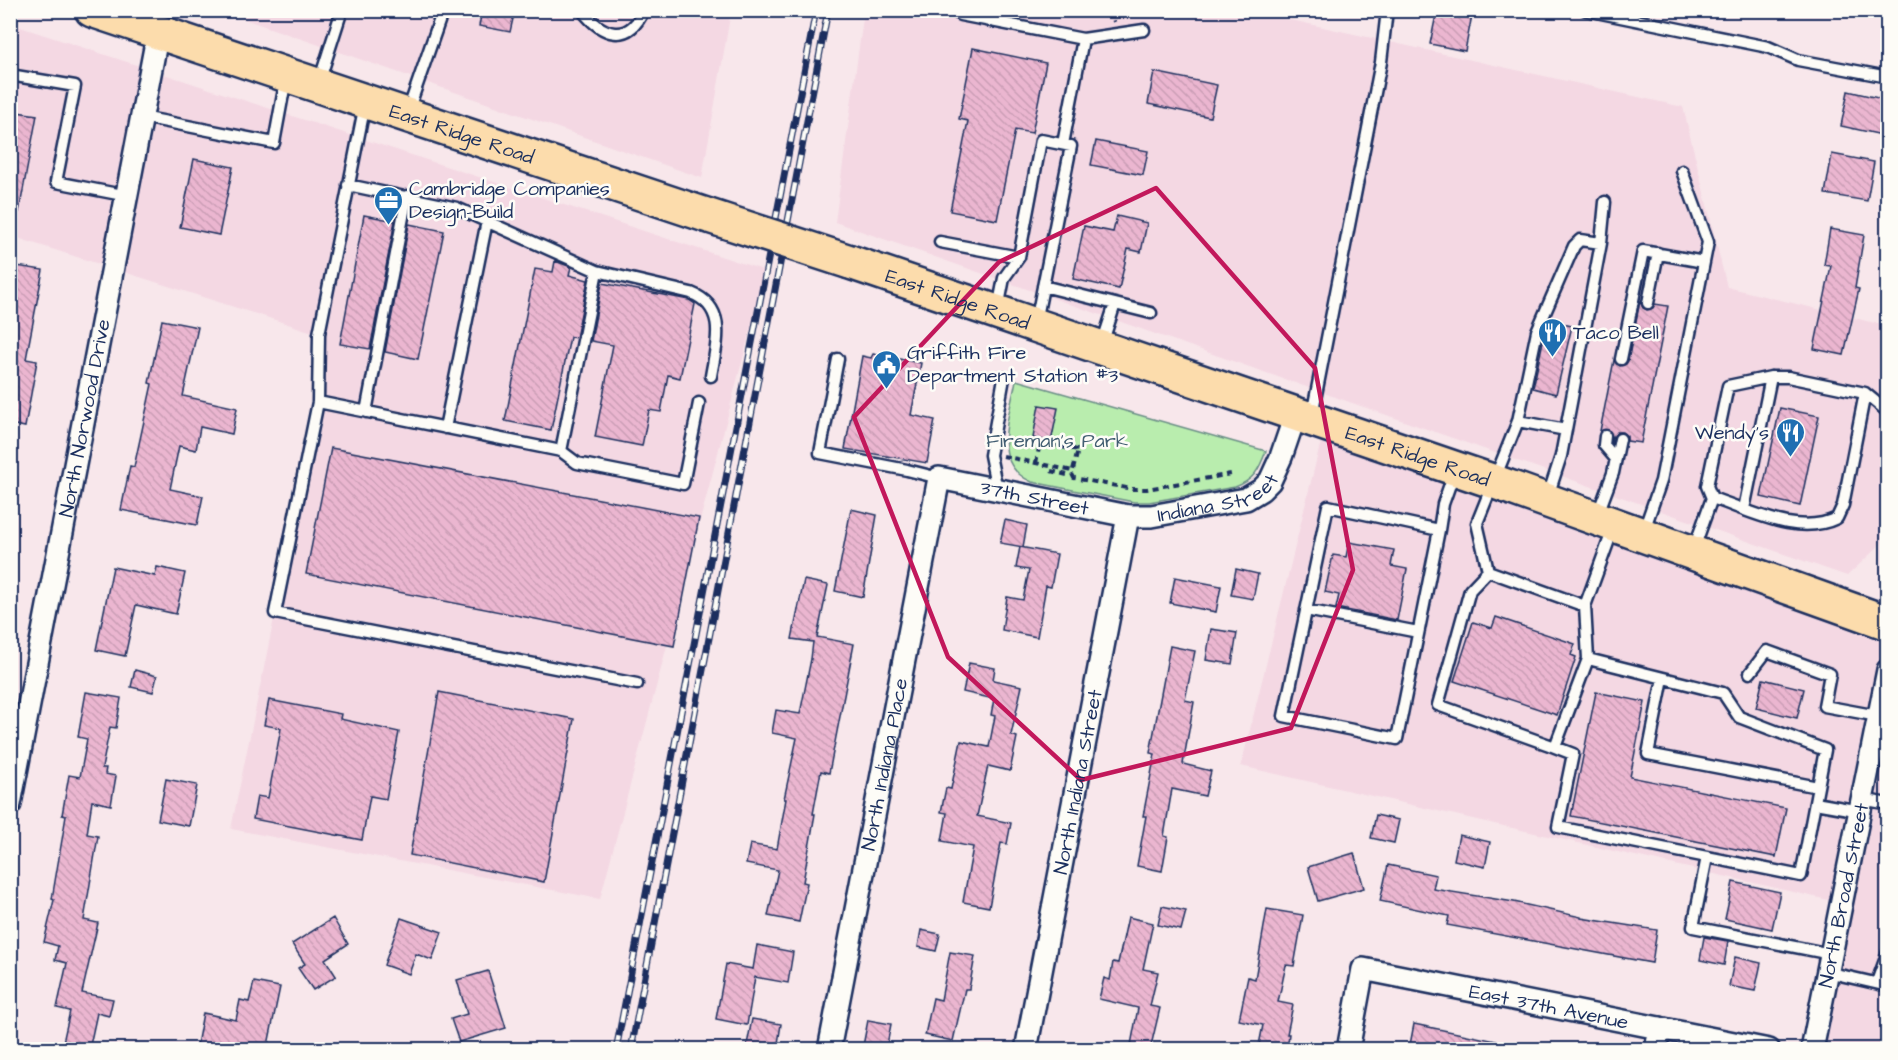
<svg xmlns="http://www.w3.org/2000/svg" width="1898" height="1060" font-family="'Architects Daughter',sans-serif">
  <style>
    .built { fill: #f4d8e3 }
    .park { fill: #b9edae; stroke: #6a8e86; stroke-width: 1.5 }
    .building { fill: url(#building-back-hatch); stroke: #1b2f5e; stroke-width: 1.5 }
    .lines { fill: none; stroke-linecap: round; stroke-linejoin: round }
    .lane-casing { stroke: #1b2f5e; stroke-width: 15 }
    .street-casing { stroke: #1b2f5e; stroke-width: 26 }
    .primary-casing { stroke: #1b2f5e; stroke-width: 38 }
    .path { stroke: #1b2f5e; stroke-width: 4; stroke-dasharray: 6 4.5; stroke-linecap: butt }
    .lane { stroke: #fdfcf7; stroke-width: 10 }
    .street { stroke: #fdfcf7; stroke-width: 21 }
    .primary { stroke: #fcdcac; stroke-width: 33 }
    .rail-casing { stroke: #1b2f5e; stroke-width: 7 }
    .rail { stroke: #fdfcf7; stroke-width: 4.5; stroke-dasharray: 14; stroke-linecap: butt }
    .primary-bridge-casing { stroke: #1b2f5e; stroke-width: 38; stroke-linecap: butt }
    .primary-bridge { stroke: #fcdcac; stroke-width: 33 }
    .marked { fill: none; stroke: #c2185b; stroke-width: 4.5; stroke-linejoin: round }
    .labels { text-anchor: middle; stroke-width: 5; stroke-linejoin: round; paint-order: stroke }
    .street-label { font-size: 20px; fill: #1b2f5e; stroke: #fdfcf7 }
    .poi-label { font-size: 20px; fill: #1b2f5e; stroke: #fdfcf7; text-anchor: start }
    .park-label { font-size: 20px; fill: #425e72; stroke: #fdfcf7 }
  </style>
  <defs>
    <pattern id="building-back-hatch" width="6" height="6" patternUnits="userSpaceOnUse" patternTransform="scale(1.5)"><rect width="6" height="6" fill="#ebb6d0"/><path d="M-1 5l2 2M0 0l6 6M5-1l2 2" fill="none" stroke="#c99db5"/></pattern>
  </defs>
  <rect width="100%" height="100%" fill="#f8e7eb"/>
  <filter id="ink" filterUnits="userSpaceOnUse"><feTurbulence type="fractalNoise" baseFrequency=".0167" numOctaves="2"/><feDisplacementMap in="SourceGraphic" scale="12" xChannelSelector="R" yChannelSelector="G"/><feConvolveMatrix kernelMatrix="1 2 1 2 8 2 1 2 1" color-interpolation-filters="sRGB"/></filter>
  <g filter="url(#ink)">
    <path class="built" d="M221 11H731L702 178Z
      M864 11H1251L1683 107 1727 287 1887 326 1888 512 1881 544 1847 576 835 222Z
      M11 24 766 271 600 899 231 829 318 403 319 334 11 236Z
      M1324 429 1887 629V642L1837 902 1241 766Z
      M1887 670V1049H1815Z"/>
    <path class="park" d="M1016 380 1266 451C1259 470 1254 480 1235 487L1149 502H1134L1032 482C989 464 1010 415 1016 380Z"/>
    <path class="building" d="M482 10H515L510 32 479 26Z
      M1437 10H1473L1465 51 1430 44Z
      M973 48 1046 63 1032 133 1015 130 997 220 950 211 968 121 959 119Z
      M1154 72 1217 85 1210 117 1148 104Z
      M1848 91 1887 100V136L1841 126Z
      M10 111 37 115 19 212 10 211Z
      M1096 141 1148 151 1143 175 1091 165Z
      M1832 154 1874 162 1867 201 1825 194Z
      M194 159 233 167 219 235 180 227Z
      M364 215 395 221 370 349 340 344Z
      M1117 216 1147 223 1141 252 1128 249 1119 289 1073 279 1084 226 1113 232Z
      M409 224 444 231 418 359 385 352Z
      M1830 229 1864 235 1855 288 1859 289 1844 355 1814 349 1831 266 1824 265Z
      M555 261 571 267 569 275 588 280 576 338 570 337 551 430 505 421 535 269 553 272Z
      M10 265 43 270 26 359 37 361 25 427 10 424Z
      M602 283 689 300 695 304 680 378 668 375 661 412 649 410 642 446 595 437 613 345 591 341Z
      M1640 301 1643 308 1647 310 1653 308 1655 304 1668 306 1641 443 1627 441V436L1622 432H1617L1613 438 1609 430 1600 431 1614 360 1620 366 1626 364 1628 361Z
      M162 320 198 327 183 396 237 408 232 434 200 427 196 450 179 446 170 489 203 496 197 525 121 510 130 466 134 467 152 384 149 383Z
      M1550 321 1572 326 1556 394 1533 388 1545 332Z
      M873 354 921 363 911 415 935 420 927 463 845 449 862 356 871 358Z
      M1039 405 1058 408 1051 442 1033 438Z
      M1780 408 1819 416 1800 506 1761 497Z
      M331 448 699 518 674 646 306 574Z
      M851 509 877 515 863 597 835 591Z
      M1005 520 1027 525 1023 547 1000 543Z
      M1349 542 1394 550 1391 566 1407 569 1397 620 1336 608 1339 595 1325 592 1333 555 1346 557Z
      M1020 547 1057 554 1051 587 1046 586 1037 637 1002 630 1007 597 1023 600 1029 570 1016 568Z
      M113 567 155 576 157 567 185 573 176 614 136 605 125 656 96 650Z
      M1236 569 1258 574 1253 599 1231 595Z
      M1175 577 1221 586 1216 612 1170 603Z
      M804 580 828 585 817 637 854 644 829 773 821 771 813 814H815L803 882 807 883 799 922 768 916 778 870 746 864 750 844 777 849 786 799H784L797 738 772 733 776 710 800 714 811 659 813 642 792 639Z
      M1496 617 1575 644 1571 655 1576 657 1557 715 1454 681 1473 622 1492 628Z
      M1211 629 1237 633 1232 664 1206 660Z
      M1170 646 1195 651 1185 700 1194 702 1183 764 1211 771 1205 796 1172 789 1164 836 1168 837 1162 871 1137 866 1146 816H1143L1155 754 1150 753Z
      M969 663 995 668 993 680 1022 686 1011 735 1017 737 1010 771 988 766 977 816 1011 823 1007 844 1001 843 989 907 963 902 973 847 942 841 947 813 941 812 946 788 951 789 961 741 989 747 995 716 991 715 994 699 963 692Z
      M135 670 157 676 153 692 131 687Z
      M1763 679 1804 689 1797 718 1756 708Z
      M86 692 121 698 116 728 110 727 102 768H106L105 774 116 776 111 805 92 801 87 834 98 836 84 920 98 923 82 993 113 999 109 1016 97 1013 89 1050H74L62 1047 70 1011 57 1008 67 963 55 960 58 946 44 942 54 900 52 899 66 816 62 815 69 775 80 777 87 739 78 737Z
      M439 692 574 719 544 882 410 855Z
      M1596 692 1645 702 1630 777 1786 808 1776 857 1571 816Z
      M269 700 341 714 340 719 399 732 386 799 370 796 362 840 253 819 257 796 268 798 281 728 264 725Z
      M166 779 197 785 189 826 158 820Z
      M1376 815 1399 820 1394 843 1371 838Z
      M1459 835 1490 842 1485 867 1454 860Z
      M1354 853 1364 888 1318 901 1308 867Z
      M1388 865 1436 875 1433 889 1514 902 1581 917V918L1657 930 1652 963 1447 925 1449 916 1380 901Z
      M1733 882 1780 892 1772 929 1725 919Z
      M1162 906 1186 911 1181 930 1158 925Z
      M1267 909 1303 915 1294 966 1286 965 1278 1002 1293 1005 1287 1034H1289L1287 1050H1258L1263 1025 1239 1020 1248 977 1255 979Z
      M1128 917 1153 923 1143 969 1158 972 1150 1006 1160 1008 1150 1050H1130L1138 1008 1099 999 1104 978 1110 980 1113 962 1118 963Z
      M333 918 348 944 325 959 336 976 313 990 298 968 305 964 292 944Z
      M401 918 442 932 432 960 416 954 409 974 384 965Z
      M921 930 940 934 936 951 918 947Z
      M1704 937 1728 941 1724 965 1700 960Z
      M757 945 793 952 788 983 755 977 747 1025 716 1019 726 964 753 969Z
      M950 952 975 956 969 989H965L953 1041 925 1035 933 998 941 1000Z
      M1735 957 1761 963 1755 991 1729 986Z
      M488 971 506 1028 459 1042 451 1019 467 1014 457 980Z
      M254 982 280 987 267 1050 221 1041 220 1050H196L203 1013 236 1020 240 1000 249 1002Z
      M752 1019 781 1024 777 1050H746Z
      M868 1020 891 1024 886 1050 863 1046Z
      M1414 1024 1501 1042V1050H1409Z"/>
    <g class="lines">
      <defs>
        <path id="lane" d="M582 10C602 36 628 45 644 10
          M1586 10 1768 47 1798 60 1888 77
          M960 15 1083 39 1063 144
          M1083 39 1144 30
          M10 75 75 86 56 182 128 196
          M319 82 342 10
          M408 111 443 10
          M142 117 274 143 286 78
          M348 185 457 208 597 271 561 451 318 402 319 334 365 104
          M940 242 1019 257
          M597 271 691 293C729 308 716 345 711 376
          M1043 286 1151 313
          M1648 303 1658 253
          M998 309 1004 278 1019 257 1041 140 1071 146 1036 322
          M1102 344 1115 304
          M838 359 820 453 907 470 939 478
          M1621 359 1643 251 1704 262
          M318 402 275 613 637 684
          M366 412 407 196
          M1312 415 1381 62 1387 10
          M1518 421 1566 430
          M445 428 487 221
          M1605 436 1604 445 1616 459
          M561 451 577 463 683 484 699 403
          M997 490 990 455 1004 378
          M1712 498C1751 511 1798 537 1837 518L1843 505 1865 393
          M1547 499 1561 456 1601 243 1605 202
          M1744 509 1771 377
          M1597 516 1613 473 1620 439
          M1439 530 1328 506 1284 716 1397 739 1439 530 1443 504 1454 473
          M1643 533 1661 481 1708 242 1682 171
          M1693 551 1712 498 1707 486 1728 386 1771 377H1788L1865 393 1888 412
          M1488 571 1470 590 1438 705 1555 747 1588 659 1585 606 1613 529
          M1585 606 1488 571 1477 523 1518 421 1537 331 1574 246 1580 240 1601 243
          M1306 610 1418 632
          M1750 673 1767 651 1830 674 1824 706 1878 716
          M1663 678 1648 754 1818 787
          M1555 747 1573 754 1558 827 1801 876 1825 750 1739 717 1723 693 1588 659
          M1862 799 1888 804
          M1815 803 1860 811
          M1707 857 1693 927 1831 954
          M1827 972 1888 986
          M1877 982 1888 952"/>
        <g id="street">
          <path id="s1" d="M10 804 158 32"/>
          <path id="s2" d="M829 1050 939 478 1128 516H1151L1246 499 1261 490 1270 481 1281 457 1296 413"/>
          <path id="s3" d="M1026 1050 1128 516"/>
          <path id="s4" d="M1348 1050 1363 969 1769 1050"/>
          <path d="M1656 1050 1660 1028"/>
          <path id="s5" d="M1812 1050 1888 670"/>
        </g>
        <g id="primary">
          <path id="s6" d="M92 10 706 215"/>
          <path id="s7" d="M850 262 1495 482 1888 623"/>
        </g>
      </defs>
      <use href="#lane" class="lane-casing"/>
      <use href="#street" class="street-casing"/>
      <use href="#primary" class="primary-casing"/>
      <path class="path" d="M1111 10 1114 22
        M1003 456 1073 471
        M1036 463 1040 443 1078 450 1072 474 1074 478 1132 489H1147L1231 474
        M1051 471 1067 475"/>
      <use href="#lane" class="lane"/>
      <use href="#street" class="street"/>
      <use href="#primary" class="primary"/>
      <defs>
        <path id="rail" d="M616 1050 816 10
          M631 1050 828 10"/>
      </defs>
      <use href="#rail" class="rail-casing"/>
      <use href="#rail" class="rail"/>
      <defs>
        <path id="primary-bridge" d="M706 215 850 262"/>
      </defs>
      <use href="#primary-bridge" class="primary-bridge-casing"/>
      <use href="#primary-bridge" class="primary-bridge"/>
    </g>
  </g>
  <path class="marked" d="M1156 188 1315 368 1353 570 1291 728 1081 780 948 657 854 417 999 262Z"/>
  <defs>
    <symbol id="office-pin" viewBox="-11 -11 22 30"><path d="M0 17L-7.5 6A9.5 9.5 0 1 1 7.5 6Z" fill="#1f6fb2" stroke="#fdfcf7"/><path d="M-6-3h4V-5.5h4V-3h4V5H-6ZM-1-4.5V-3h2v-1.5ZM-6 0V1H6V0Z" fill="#fff"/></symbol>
    <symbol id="restaurant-pin" viewBox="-11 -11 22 30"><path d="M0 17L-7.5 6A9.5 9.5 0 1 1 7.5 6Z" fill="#1f6fb2" stroke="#fdfcf7"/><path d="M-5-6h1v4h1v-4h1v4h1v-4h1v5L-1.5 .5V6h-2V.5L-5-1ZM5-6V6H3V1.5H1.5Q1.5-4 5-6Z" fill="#fff"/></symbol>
    <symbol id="civic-pin" viewBox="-11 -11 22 30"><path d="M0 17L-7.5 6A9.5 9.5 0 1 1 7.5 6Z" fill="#1f6fb2" stroke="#fdfcf7"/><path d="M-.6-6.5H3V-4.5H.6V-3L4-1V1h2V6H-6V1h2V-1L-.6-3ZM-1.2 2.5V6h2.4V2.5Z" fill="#fff"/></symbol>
  </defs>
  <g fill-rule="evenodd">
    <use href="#office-pin" x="372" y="184" width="33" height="45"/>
    <use href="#restaurant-pin" x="1536" y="316" width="33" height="45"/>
    <use href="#civic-pin" x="870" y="348" width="33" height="45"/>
    <use href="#restaurant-pin" x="1774" y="416" width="33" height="45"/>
  </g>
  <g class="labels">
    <g class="street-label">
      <text dy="7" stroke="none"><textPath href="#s6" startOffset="390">East Ridge Road</textPath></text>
      <text dy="7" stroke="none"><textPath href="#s7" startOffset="114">East Ridge Road</textPath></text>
      <text dy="7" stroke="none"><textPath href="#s1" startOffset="393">North Norwood Drive</textPath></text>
      <text dy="7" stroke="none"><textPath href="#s7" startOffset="600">East Ridge Road</textPath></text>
      <text dy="7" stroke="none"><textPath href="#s2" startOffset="868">Indiana Street</textPath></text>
      <text dy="7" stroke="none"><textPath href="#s2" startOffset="680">37th Street</textPath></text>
      <text dy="7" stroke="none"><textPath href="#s2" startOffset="291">North Indiana Place</textPath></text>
      <text dy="7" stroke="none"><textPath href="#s3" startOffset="273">North Indiana Street</textPath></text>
      <text dy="7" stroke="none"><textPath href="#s5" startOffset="158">North Broad Street</textPath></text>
      <text dy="7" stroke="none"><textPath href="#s4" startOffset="272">East 37th Avenue</textPath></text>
    </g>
    <g class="poi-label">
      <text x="409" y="195">Cambridge Companies<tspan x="409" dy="23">Design-Build</tspan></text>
      <text x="1573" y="339">Taco Bell</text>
      <text x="907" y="359">Griffith Fire<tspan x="907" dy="23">Department Station #3</tspan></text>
      <text x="1769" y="439" text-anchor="end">Wendy's</text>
    </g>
    <g class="park-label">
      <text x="1057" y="447">Fireman’s Park</text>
    </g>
  </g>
  <rect width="1898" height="1060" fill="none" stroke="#fdfcf7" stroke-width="36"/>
  <rect x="18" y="18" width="1862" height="1024" fill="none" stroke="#1b2f5e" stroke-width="2" filter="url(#ink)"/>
</svg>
